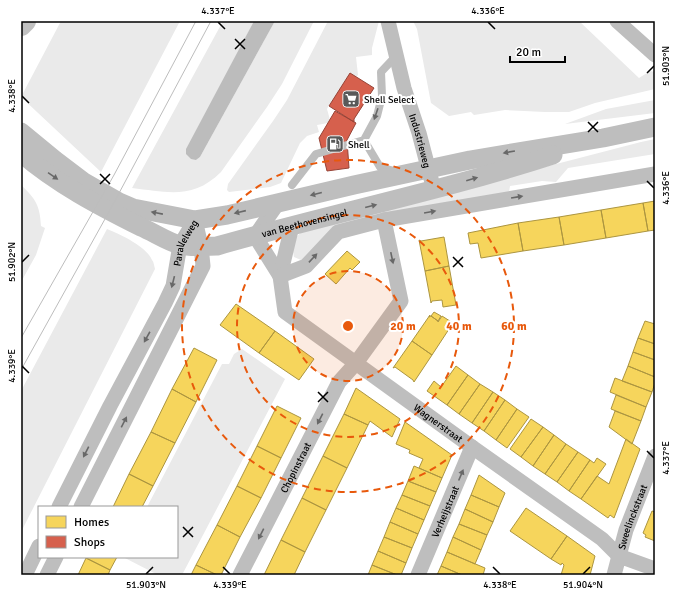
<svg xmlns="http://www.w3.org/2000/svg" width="676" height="596" font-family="Signika,sans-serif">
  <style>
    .green { fill: #eaeaea }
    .water { fill: #bcbcbc }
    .homes { fill: #f6d55c; stroke: #ac9540 }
    .shops { fill: #d6604d; stroke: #964336 }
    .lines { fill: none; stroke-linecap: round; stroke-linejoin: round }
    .service { stroke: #bebebe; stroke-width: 8 }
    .minor { stroke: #bebebe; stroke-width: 15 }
    .tertiary { stroke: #bebebe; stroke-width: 19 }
    .secondary { stroke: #c1c1c1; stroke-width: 22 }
    .tram { stroke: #bdbdbd; stroke-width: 1 }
    .oneway { fill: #686868 }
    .ticks { fill: none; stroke: #000; stroke-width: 1.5 }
    .ring { fill: none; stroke: #e8590c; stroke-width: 2; stroke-dasharray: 7 5 }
    .labels { text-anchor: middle; stroke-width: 4; stroke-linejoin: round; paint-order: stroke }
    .poi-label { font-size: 10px; fill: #000; stroke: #fff; text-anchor: start }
    .street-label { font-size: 10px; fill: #000; stroke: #fff }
    .centre { fill: #e8590c; stroke: #fff; stroke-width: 2 }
    .ring-label { font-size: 12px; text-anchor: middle; font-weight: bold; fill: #e8590c; stroke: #fff; stroke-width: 4; stroke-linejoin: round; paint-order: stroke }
    .neatline { fill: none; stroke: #000; stroke-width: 1.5 }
    .ticks-label { font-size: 10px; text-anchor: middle; fill: #000 }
  </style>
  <rect width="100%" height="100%" fill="#fff"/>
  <path class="green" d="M61 21H180L101 172 21 97Z
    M223 21H254L241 47 196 160 200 157 275 21H314L282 84 267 107 221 172C193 200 167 192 132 188Z
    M328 21H379L372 48V55L356 57 358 75 329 105 327 109 330 120 328 123 317 125 319 132 307 136 300 143 281 183 270 187 229 192 227 190 228 184 273 121 287 100Z
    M413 21H579L639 78 650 71 655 72V89L595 103 569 112H545L505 110 474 115 471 112 449 116 431 103 417 29Z
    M655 100V113L565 124 606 109Z
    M655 139V154L568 168 556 182 542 181 510 186 509 192 358 221 305 258 301 260 294 257C291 242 294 238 305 229L641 142Z
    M21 185C36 199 40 206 41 226L45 228 36 255 21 282Z
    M107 229C120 234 147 247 152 260 154 262 154 266 155 269L21 532V391Z
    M242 349 285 379 182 575H158L123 557H177V507H147L222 364H229L234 354Z"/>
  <path class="water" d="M254 21H275L200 157 196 160 191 159 186 154V149Z"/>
  <path class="homes" d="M655 201V230L648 231 643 203Z
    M643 203 648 231 606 238 601 210Z
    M601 210 606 238 564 245 559 217Z
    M559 217 564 245 523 251 518 223Z
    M518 223 523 251 481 258 478 243 470 244 468 233Z
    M444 237 449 266 425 271 419 240 421 241Z
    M347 251 360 262 352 270 350 268 336 284 325 274Z
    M449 266 456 305 443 307 442 300 432 301 431 303 425 271Z
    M236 304 275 331 259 353 220 325Z
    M434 312 441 316 438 321 431 316Z
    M430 315 429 317 431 316 438 321V322L442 316 453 323 432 355 412 341Z
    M645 321 655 324V344L638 338Z
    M275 331 314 359 299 380 259 353Z
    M638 338 655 344V360L633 352Z
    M412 341 432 355 414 382 413 380 395 367 393 368Z
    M194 348 217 360 196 402 172 389Z
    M633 352 655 360V377L628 366Z
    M456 366 468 375 447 405 427 391 434 381 441 387Z
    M628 366 655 377V383L652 392 622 381Z
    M468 375 480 384 459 414 447 405Z
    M615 378 652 392 646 407 610 392Z
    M480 384 493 392 472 423 459 414Z
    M356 388 400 419 392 437 370 421 368 425 344 414Z
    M172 389 196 402 175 443 151 432Z
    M493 392 505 400 484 431 472 423Z
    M616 395 646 407 641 421 611 409Z
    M505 400 517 409 496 440 484 431Z
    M277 406 301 418 281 458 257 446Z
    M517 409 529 417 507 448 496 440Z
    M615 411 641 421 632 444 609 427Z
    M344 414 368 425 347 468 323 456Z
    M531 419 543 427 521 457 510 449Z
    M405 422 452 455 442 478 419 468 423 459 409 453 410 450 396 444Z
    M543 427 554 435 533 466 521 457Z
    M151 432 175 443 153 486 129 474Z
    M554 435 566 444 545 474 533 466Z
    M626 439 640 449 614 518 610 515 608 518 581 499 597 476 609 484Z
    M566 444 578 452 557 482 545 474Z
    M257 446 281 458 261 498 237 486Z
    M578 452 590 460 569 491 557 482Z
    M323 456 347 468 326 510 302 498Z
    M597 458 606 464 581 499 569 491 590 460 594 463Z
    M414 466 442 478 436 492 408 481Z
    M129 474 153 486 142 507H113Z
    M479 475 505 493 499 507 471 495Z
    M408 481 436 492 430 506 402 495Z
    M237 486 261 498 240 537 217 525Z
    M402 495 430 506 424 520 396 508Z
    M471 495 499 507 493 522 465 509Z
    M302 498 326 510 305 552 281 540Z
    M396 508 424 520 418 534 390 522Z
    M526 508 567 536 551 559 510 531Z
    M465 509 493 522 487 535 459 524Z
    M652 511 655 512V541L645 537 646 535 643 533Z
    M390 522 418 534 412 548 384 537Z
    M459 524 487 535 481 550 453 537Z
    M217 525 240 537 221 575H217L196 565Z
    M567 536 595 556 590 575H561L564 565 562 563 561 565 551 559Z
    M384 537 412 548 406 563 378 551Z
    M453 537 481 550 475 564 447 552Z
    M281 540 305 552 294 575H264Z
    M378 551 406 563 401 575H397L372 565Z
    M447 552 485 568 483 575H462L441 566Z
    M87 557H117L110 570 86 558Z
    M86 558 110 570 108 575H78Z
    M196 565 217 575H191Z
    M372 565 397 575H368Z
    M441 566 462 575H437Z"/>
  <path class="shops" d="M350 73 374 88 354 119V122L329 106Z
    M335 111 356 123 347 140 349 168 327 171 319 138Z"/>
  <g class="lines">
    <path class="service" d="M364 140 380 167 394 171
      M292 185 316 154 364 140 377 116 382 96 381 72 397 55"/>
    <g class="minor">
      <path id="s1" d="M388 21 404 88 419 133 434 190"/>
      <path d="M617 21 655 55"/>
      <path d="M278 203 255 236 280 276"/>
      <path id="s2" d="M292 226 280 276 285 312 472 447 602 539 619 556 626 530 655 456"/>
      <path d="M280 276 306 266 338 232 384 220 655 174"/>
      <path id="s3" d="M59 507 110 406 165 303 173 286 180 245 195 220"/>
      <path d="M81 507 203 266 201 246 195 220"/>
      <path d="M25 575 39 546"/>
      <path d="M47 575 56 557"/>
      <path id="s4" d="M240 575 339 382 356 363 401 301 384 220"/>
      <path id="s5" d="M418 575 472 447"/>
      <path d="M614 575 619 556 655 569"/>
    </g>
    <g class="tertiary">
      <path d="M21 132 55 160 84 182 119 202 133 208 195 220 227 215 354 185 470 160 603 138 655 127"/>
      <path id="s6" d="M21 153C57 184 99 206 141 227 153 232 168 242 180 245 191 248 205 246 217 246 329 214 442 191 553 155"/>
    </g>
    <path class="secondary" d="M21 25 25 21"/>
    <path class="tram" d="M21 338 114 175 196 21
      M21 370 110 210 211 21"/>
  </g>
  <defs><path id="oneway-solid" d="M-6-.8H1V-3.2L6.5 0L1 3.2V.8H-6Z"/></defs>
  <g class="oneway">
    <use href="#oneway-solid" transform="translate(376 114) rotate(109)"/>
    <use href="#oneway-solid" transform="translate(509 152) rotate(170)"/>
    <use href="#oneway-solid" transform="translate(53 176) rotate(34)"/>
    <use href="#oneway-solid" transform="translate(472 179) rotate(-16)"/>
    <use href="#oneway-solid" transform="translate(316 194) rotate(166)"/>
    <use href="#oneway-solid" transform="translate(517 197) rotate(-9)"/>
    <use href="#oneway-solid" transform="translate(371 206) rotate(-14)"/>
    <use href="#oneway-solid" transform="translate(240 212) rotate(167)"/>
    <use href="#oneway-solid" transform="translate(430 212) rotate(-10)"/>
    <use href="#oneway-solid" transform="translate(157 213) rotate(-169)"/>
    <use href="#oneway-solid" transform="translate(313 258) rotate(-47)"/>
    <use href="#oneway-solid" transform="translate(392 258) rotate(78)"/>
    <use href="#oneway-solid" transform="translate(173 282) rotate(104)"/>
    <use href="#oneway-solid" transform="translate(147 337) rotate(119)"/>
    <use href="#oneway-solid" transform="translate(320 419) rotate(117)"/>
    <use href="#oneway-solid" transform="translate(124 422) rotate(-63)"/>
    <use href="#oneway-solid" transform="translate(86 452) rotate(117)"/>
    <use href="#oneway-solid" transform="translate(461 475) rotate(-67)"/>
    <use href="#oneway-solid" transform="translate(261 534) rotate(117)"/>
  </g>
  <path class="ticks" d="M218 22 225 29M488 22 495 29M235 39 245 49M235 49 245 39M647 73 654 66M22 96 29 103M588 122 598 132M588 132 598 122M100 174 110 184M647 181 654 188M100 184 110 174M453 257 463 267M22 262 29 255M453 267 463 257M22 366 29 373M318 392 328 402M318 402 328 392M647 451 654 458M183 527 193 537M183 537 193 527M223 567 230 574M493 567 500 574M146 574 153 567M583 574 590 567"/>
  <circle cx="348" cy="326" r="55" fill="#e8590c" fill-opacity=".12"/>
  <g class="ring">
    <circle cx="348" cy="326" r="55"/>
    <circle cx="348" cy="326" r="111"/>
    <circle cx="348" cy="326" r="166"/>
  </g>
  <defs>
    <symbol id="supermarket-square" viewBox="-11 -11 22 22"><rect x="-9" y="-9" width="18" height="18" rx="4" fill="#595959" stroke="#fff"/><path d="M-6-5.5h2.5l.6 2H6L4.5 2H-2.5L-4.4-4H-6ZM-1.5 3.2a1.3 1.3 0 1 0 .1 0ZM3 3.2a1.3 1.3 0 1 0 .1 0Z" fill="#fff"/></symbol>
    <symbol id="fuel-square" viewBox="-11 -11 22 22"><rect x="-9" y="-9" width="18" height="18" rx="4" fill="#595959" stroke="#fff"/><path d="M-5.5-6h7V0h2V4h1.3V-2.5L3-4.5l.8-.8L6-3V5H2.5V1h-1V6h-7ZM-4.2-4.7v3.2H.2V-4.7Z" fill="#fff"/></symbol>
  </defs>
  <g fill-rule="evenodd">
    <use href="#supermarket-square" x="341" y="89" width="20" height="20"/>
    <use href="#fuel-square" x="325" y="134" width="20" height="20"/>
  </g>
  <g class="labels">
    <g class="poi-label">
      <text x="364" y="103">Shell Select</text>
      <text x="348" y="148">Shell</text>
    </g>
    <g class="street-label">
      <text dy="4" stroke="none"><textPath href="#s1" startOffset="124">Industrieweg</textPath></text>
      <text dy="4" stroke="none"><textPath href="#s6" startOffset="312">van Beethovensingel</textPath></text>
      <text dy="4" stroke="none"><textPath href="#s3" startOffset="294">Parallelweg</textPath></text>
      <text dy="4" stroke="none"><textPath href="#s2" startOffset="277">Wagnerstraat</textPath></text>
      <text dy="4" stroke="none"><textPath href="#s4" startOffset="121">Chopinstraat</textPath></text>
      <text dy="4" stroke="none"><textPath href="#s5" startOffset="69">Verheijstraat</textPath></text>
      <text dy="4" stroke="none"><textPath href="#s2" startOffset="543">Sweelinckstraat</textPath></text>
    </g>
  </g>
  <circle cx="348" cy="326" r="6" class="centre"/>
  <g class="ring-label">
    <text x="403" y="330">20 m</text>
    <text x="459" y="330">40 m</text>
    <text x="514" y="330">60 m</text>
  </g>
  <rect width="676" height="596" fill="none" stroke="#ffffff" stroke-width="44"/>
  <rect x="38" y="506" width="140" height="52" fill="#ffffff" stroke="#999999"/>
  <rect x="46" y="516" width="20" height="12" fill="#f6d55c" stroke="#999999"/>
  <text x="74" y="526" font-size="12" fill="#000000">Homes</text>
  <rect x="46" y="536" width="20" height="12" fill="#d6604d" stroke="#999999"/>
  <text x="74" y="546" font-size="12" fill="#000000">Shops</text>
  <path d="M510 56v6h55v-6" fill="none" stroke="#000000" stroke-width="2"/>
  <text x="516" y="56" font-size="12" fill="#000000" stroke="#ffffff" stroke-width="3" paint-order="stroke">20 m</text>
  <rect x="22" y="22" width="632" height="552" class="neatline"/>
  <g class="ticks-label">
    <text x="218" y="14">4.337°E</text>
    <text x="488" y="14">4.336°E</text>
    <text transform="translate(665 66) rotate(-90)" y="4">51.903°N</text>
    <text transform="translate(11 96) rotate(-90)" y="4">4.338°E</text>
    <text transform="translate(665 188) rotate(-90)" y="4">4.336°E</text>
    <text transform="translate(11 262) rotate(-90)" y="4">51.902°N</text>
    <text transform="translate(11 366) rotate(-90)" y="4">4.339°E</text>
    <text transform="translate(665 458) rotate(-90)" y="4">4.337°E</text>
    <text x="146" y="588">51.903°N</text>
    <text x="230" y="588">4.339°E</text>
    <text x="500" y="588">4.338°E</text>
    <text x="583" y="588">51.904°N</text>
  </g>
</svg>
